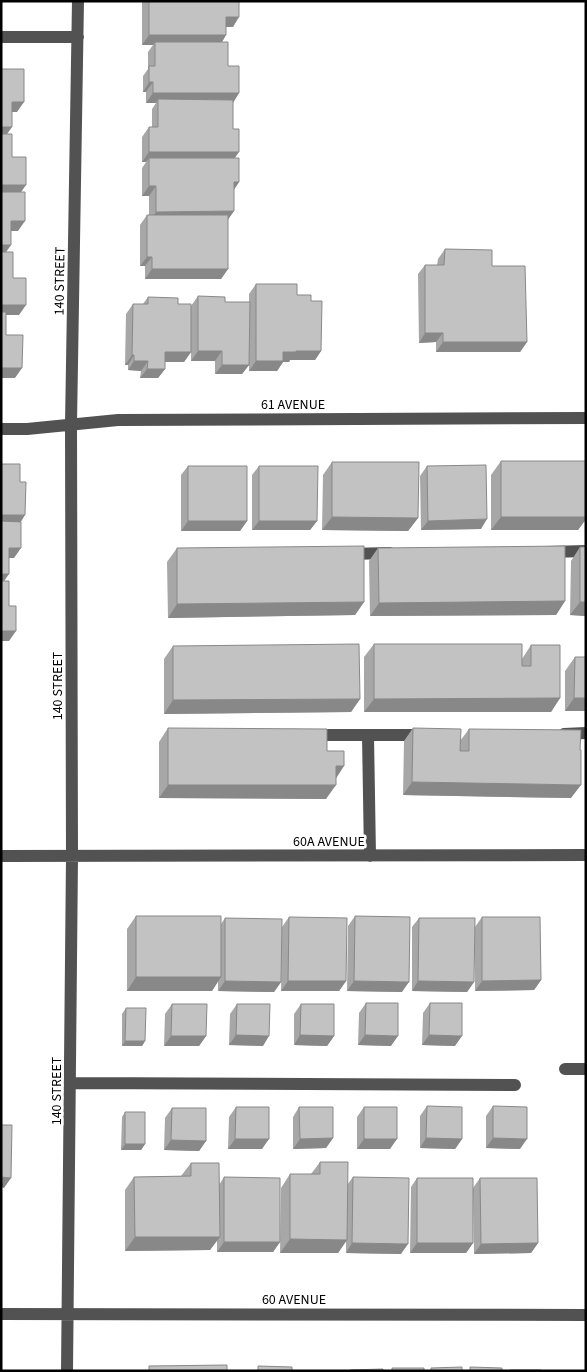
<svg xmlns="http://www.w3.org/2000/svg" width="587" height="1372" font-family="'Source Sans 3',sans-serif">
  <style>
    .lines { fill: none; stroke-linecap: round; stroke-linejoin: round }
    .minor { stroke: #525252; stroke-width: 12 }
    .wall { fill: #a7a7a7 }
    .shaded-wall { fill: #888 }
    .building { fill: #c2c2c2; stroke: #888 }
    .labels { text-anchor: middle; stroke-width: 5; stroke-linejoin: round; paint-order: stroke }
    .street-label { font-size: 14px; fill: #000; stroke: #fff }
  </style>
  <rect width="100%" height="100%" fill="#fff"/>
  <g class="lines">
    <path class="minor" d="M1 37H78
      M1 429H27L118 420 586 418
      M548 552 586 551
      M348 554 390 553
      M564 734 586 733
      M312 735H424
      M368 735 370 856
      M1 856 586 855
      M565 1069H586
      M71 1083 515 1085
      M1 1314 586 1315
      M67 1371 72 857 71 424 78 1"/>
  </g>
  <path class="wall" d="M142 1H239L233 27H226V35L222 42 228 66 239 93 233 102V129L235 158 239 182 234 190V211L228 219V269L221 279H145V266H140V225L147 215H149V196H142V168L146 162H142V137L149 127H152V109L156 103H146V92H143V76L148 69V52L153 45H142Z
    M445 249 492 266 527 342 520 352H436V342L419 343 418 274 425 265H437L438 259Z
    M256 284 297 295 311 301 321 351 315 360H290L289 362H283L277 371H249V365L242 374H215V361H191V306L198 296 225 302H249V294Z
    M148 297 178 304 191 352 184 362H165V369L158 378H140L141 371 128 370V365H125L126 314 133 304H143Z
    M501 461H586V519L578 530H491V475Z
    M332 462 418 518 408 531 322 530 323 475Z
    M188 466 247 521 240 531H181V475Z
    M259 466 317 521 310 530H252V475Z
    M427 466 481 529 421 530 420 476Z
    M580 547 586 616 570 615 571 561Z
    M177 548 364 602 355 615 168 618 167 562Z
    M378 548 565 601 556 615 370 616 369 561Z
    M374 644 522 666V659L531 645 560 698 551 712H364V657Z
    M173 646 360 699 351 712 164 714V659Z
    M575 657 586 711H565V671Z
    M168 728 327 751 336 778 326 799 159 798V742Z
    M413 728 460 741 469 729 571 798 403 795 404 741Z
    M136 916 221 924 225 918 281 982 274 992 218 991V981L212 991H127V929Z
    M355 916 402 992 347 991 348 926Z
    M289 917 346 981 339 991H281L282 927Z
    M482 917 541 980 534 990 475 991V927Z
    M419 918 474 982 467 992 412 991V927Z
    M366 1003 391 1046 358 1045 359 1013Z
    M430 1003 455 1046 422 1045 423 1013Z
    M172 1004 206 1036 199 1046H164L165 1014Z
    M237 1004 263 1046 229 1045 230 1014Z
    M301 1004 334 1036 327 1046 294 1045V1014Z
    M126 1008 145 1041 142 1046H122V1014Z
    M427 1106 462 1139 455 1149 420 1148V1116Z
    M493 1106 520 1149 486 1148V1116Z
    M236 1107 262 1149H228L229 1117Z
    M299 1107 333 1138 326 1148 293 1149V1117Z
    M364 1107 390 1149H357V1117Z
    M172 1108 206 1141 199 1151 164 1150 165 1118Z
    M125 1112 145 1144 141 1150H121L122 1117Z
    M320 1162 347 1185 353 1177 401 1254 346 1253V1241L338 1253H280L281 1188 290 1174H311Z
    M191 1163 219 1185 224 1177 280 1242 273 1252H217V1240L210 1250 125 1251V1190L134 1177 181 1176Z
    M417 1178 473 1188 480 1178 538 1243 531 1253 474 1254 473 1193V1243L466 1253H410L411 1187Z"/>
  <path class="shaded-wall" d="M226 17H239L233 27H220Z
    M149 35H226L220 45 155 42 153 45H142Z
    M149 82H153L146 92H143Z
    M153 93H239L233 103 158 99 156 103H146Z
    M12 102H24L17 112H5Z
    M1 127H12L5 137H1Z
    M149 152H239L232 162 149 158 146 162H142Z
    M234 182H239L232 192Z
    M1 185H26L19 195 1 194Z
    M149 186H156L149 196H142Z
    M234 211 227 221H149L156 212Z
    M11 221H25L18 231H4Z
    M1 245H11L4 255H1Z
    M147 257H152L145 266H140Z
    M152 269H228L221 279H145Z
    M1 305H26L19 315H1Z
    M425 333H443L436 342 419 343Z
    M443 342H527L520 352H436Z
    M198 351H222L215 361H191Z
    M296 351H321L315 360H290L289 362H283L277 371H249L256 361 283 352Z
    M165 352H191L184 362H159Z
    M132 355H134L128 365H125Z
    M134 361H148L141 371 128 370Z
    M222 365H249L242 374H215Z
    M1 368H22L15 378H1Z
    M147 369H165L158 378H140Z
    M1 515H25L19 525H1Z
    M332 517 418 518 408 531 322 530Z
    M501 517H586V519L578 530H491Z
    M487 519 481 529 421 530 428 521Z
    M188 521H247L240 531H181Z
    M259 521H317L310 530H252Z
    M9 548H21L14 558H3Z
    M1 574H9L2 584H1Z
    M565 601 556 615 370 616 379 603Z
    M364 602 355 615 168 618 177 604Z
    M580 602H586V616L570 615Z
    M1 631H16L9 641H1Z
    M560 698 551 712H364L374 699Z
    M574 698H586V711H565Z
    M360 699 351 712 164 714 173 700Z
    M336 766H344L335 780Z
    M412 782 581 785 571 798 403 795Z
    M168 785H336L326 799 159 798Z
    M136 977H221L212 991H127Z
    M541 980 534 990 475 991 482 981Z
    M225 981 281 982 274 992 218 991Z
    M288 981H346L339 991H281Z
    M354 981 409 982 402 992 347 991Z
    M418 981 474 982 467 992 412 991Z
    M236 1035 269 1036 263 1046 229 1045Z
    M300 1035 334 1036 327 1046 294 1045Z
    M365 1035 398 1036 391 1046 358 1045Z
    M429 1035 462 1036 455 1046 422 1045Z
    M171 1036H206L199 1046H164Z
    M125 1041H145L142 1046H122Z
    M333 1138 326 1148 293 1149 300 1139Z
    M426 1138 462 1139 455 1149 420 1148Z
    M493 1138 527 1139 520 1149 486 1148Z
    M235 1139H269L262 1149H228Z
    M364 1139H397L390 1149H357Z
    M171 1140 206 1141 199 1151 164 1150Z
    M125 1144H145L141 1150H121Z
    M1 1177 11 1178 4 1188 1 1187Z
    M135 1237H220L210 1250 125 1251Z
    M290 1239 347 1240 338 1253H280Z
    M224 1242H280L273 1252H217Z
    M352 1243 408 1244 401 1254 346 1253Z
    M417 1243H473L466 1253H410Z
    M538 1243 531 1253 474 1254 481 1244Z"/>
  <path class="building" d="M149 1H239V17H226V35H149Z
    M155 42H228V66H239V93H153V82H149V66H155Z
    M1 69H24V102H12V127H1Z
    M158 99 233 100V129H239V152H149V127H158Z
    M1 134H12V157H26V185H1Z
    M149 158H239V182H234V211L156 212V186H149Z
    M1 192H25V221H11V245H1Z
    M147 215H228V269H152V257H147Z
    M445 249 492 250V266H525L527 342H443V333H425V265H444Z
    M1 252H13V278H26V305H1Z
    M256 284H297V295H311V301H322L321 351H296V352H283V361H256Z
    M198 296 225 297V302H250L249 365H222V351H198Z
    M148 297 178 298V304H191V352H165V369H147L148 361H134V355H132L133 304H148Z
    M1 312H6V335H23L22 368H1Z
    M501 461H586V517H501Z
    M332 462H419L418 518 332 517Z
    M1 464H20V482H26L25 515H1Z
    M486 465 487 519 428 521 427 466Z
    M188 466H247V521H188Z
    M259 466H318L317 521H259Z
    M1 521 21 522V548H9V574H1Z
    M364 546V602L177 604V548Z
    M565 546V601L379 603 378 548Z
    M580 547H586V602H580Z
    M1 581H9V606H16V631H1Z
    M359 644 360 699 173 700V646Z
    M374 644H522V666H531V645H560V698L374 699Z
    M575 657H586V698H574Z
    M168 728 327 729V751H344V766H336V785H168Z
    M413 728 461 729 460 751H469V729L581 730 580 750H581V785L412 782Z
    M136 916H221V977H136Z
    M355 916 410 917 409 982 354 981Z
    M289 917 347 918 346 981H288Z
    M482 917H540L541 980 482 981Z
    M225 918 282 919 281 982 225 981Z
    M419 918H475L474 982 418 981Z
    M366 1003H398V1036L365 1035Z
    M430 1003H462V1036L429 1035Z
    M172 1004H207L206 1036H171Z
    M237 1004H270L269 1036 236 1035Z
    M301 1004H334V1036L300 1035Z
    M126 1008H146L145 1041H125Z
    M427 1106 462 1107V1139L426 1138Z
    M493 1106 527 1107V1139L493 1138Z
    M236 1107H269V1139H235Z
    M299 1107H333V1138L300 1139Z
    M364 1107H397V1139H364Z
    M172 1108H206V1141L171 1140Z
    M125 1112H145V1144H125Z
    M1 1125H12L11 1178 1 1177Z
    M320 1162H348L347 1240 290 1239V1174H320Z
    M191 1163H219L220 1237H135L134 1177 191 1176Z
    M224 1177 280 1178V1242H224Z
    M353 1177 409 1178 408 1244 352 1243Z
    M417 1178H473V1243H417Z
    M480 1178H537L538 1243 481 1244Z
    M227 1365V1371H149V1366Z
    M258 1366 292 1367V1371H258Z
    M462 1367V1371H431V1368Z
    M470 1367 502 1368V1371H470Z
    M392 1368H424V1371H392Z
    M383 1369V1371H350V1370Z
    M510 1370H541V1371H510Z"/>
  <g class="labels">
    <g class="street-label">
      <text transform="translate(59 281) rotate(-89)" y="5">140 STREET</text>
      <text x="293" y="409">61 AVENUE</text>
      <text transform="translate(57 686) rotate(-90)" y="5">140 STREET</text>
      <text x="329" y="846">60A AVENUE</text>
      <text transform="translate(56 1091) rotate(-90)" y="5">140 STREET</text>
      <text x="294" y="1304">60 AVENUE</text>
    </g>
  </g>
  <rect width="587" height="1372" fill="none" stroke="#000000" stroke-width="5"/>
</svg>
